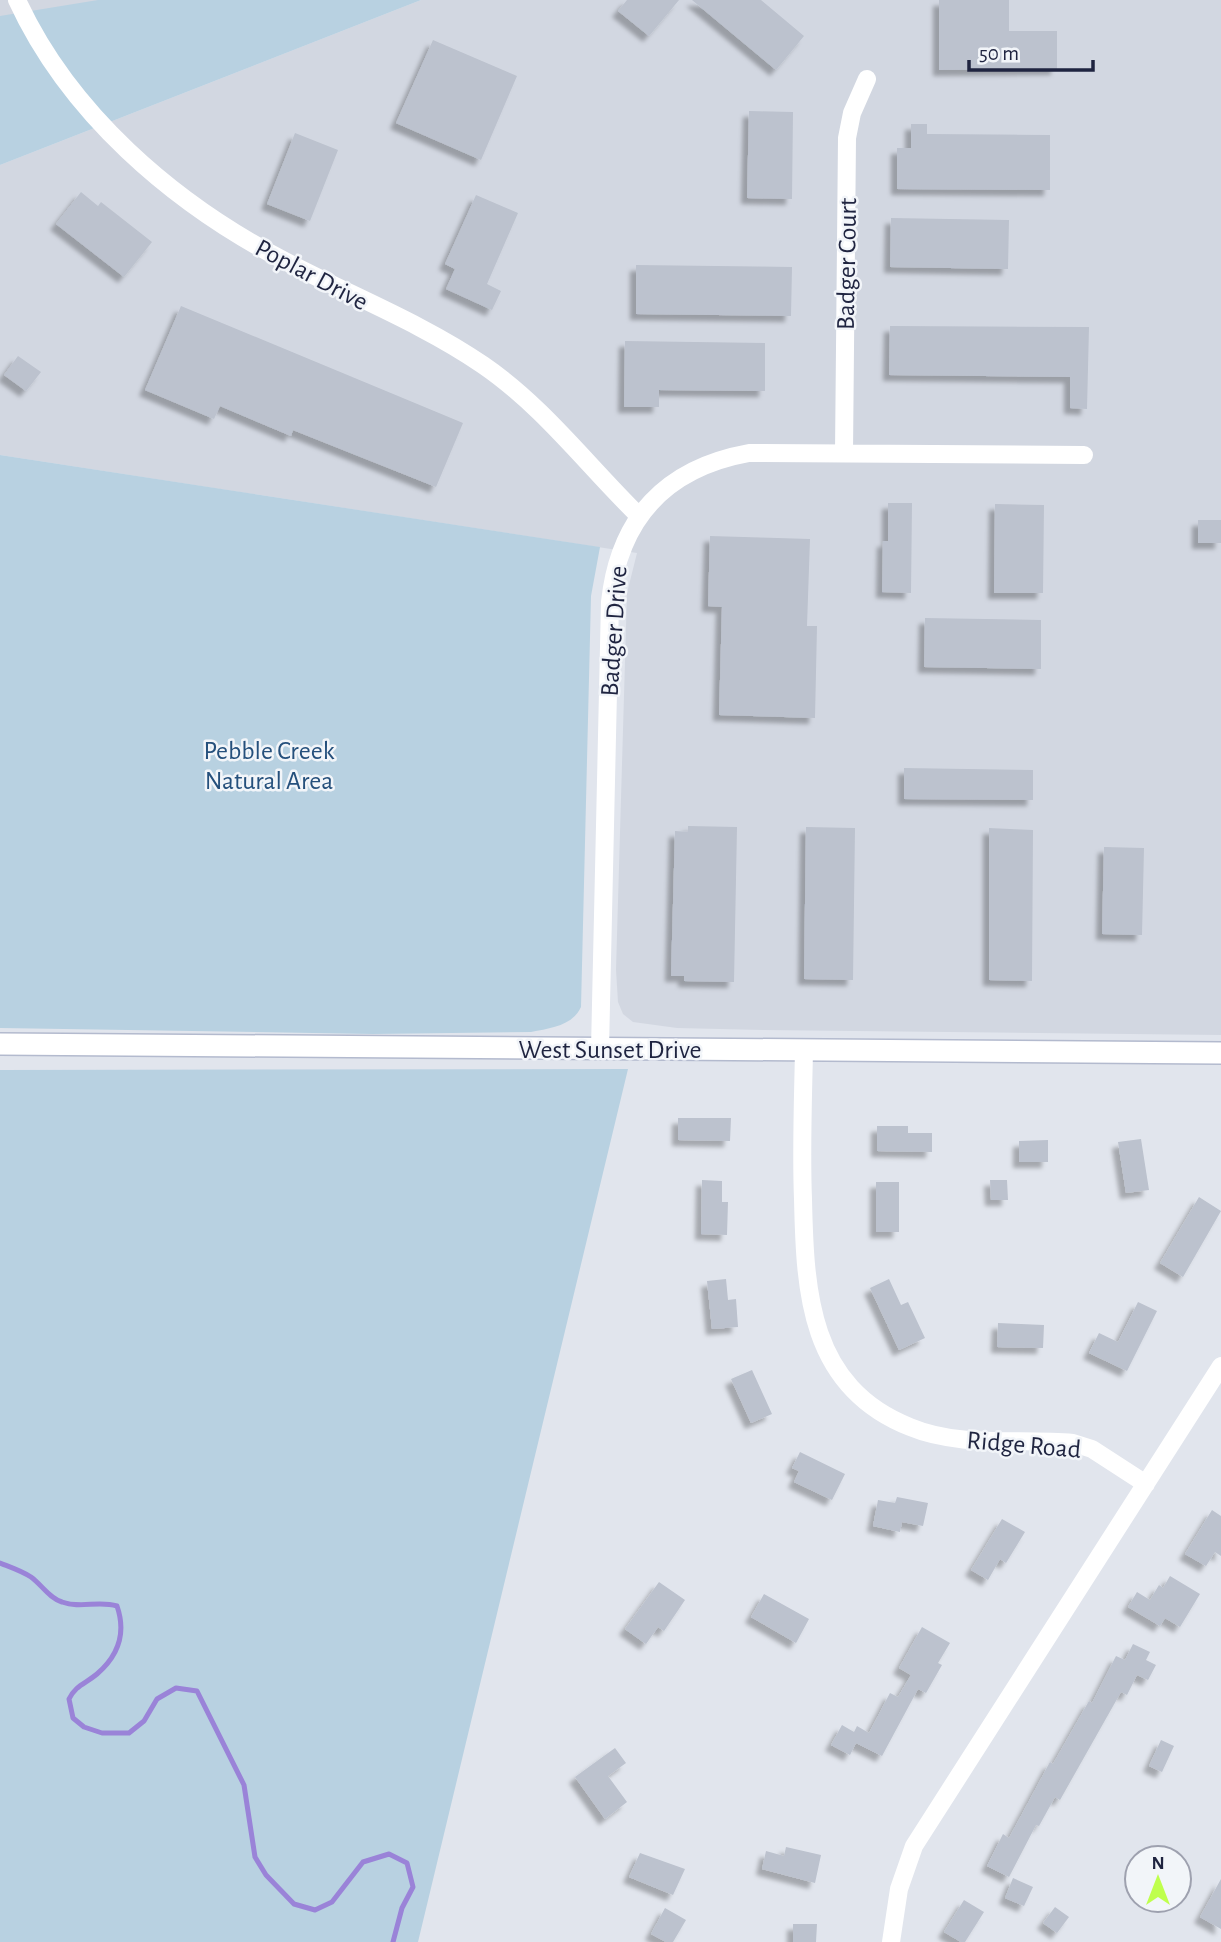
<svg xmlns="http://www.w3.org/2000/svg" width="1221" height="1942" font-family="'Alegreya Sans',sans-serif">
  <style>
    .built { fill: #d2d7e1 }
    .green { fill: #b8d1e1 }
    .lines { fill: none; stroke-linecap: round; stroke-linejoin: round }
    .stream { stroke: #9a83d8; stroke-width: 5 }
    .building { fill: #bcc2ce; filter: url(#shadow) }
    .secondary-casing { stroke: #b3bace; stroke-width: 24 }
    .street { stroke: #fff; stroke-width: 18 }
    .secondary { stroke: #fff; stroke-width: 21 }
    .labels { text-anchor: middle; stroke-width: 5; stroke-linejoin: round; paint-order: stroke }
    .street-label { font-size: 26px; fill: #1f2440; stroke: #f2f5f9 }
    .park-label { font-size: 26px; fill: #25507c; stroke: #f2f5f9 }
  </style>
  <defs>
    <filter id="shadow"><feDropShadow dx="-6" dy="6" stdDeviation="2" flood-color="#0004"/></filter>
  </defs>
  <rect width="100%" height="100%" fill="#e1e5ed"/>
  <path class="built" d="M0 0H109L0 21Z
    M421 0H1221V1035L763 1030 677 1028 633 1022 623 1014 618 1002 616 970 627 593 637 553 0 455V165Z"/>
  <path class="green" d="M98 0H421L0 165V16Z
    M0 455 600 547 591 596 581 1007C572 1026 551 1028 531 1032L373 1034 0 1028Z
    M628 1069 418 1942H0V1070Z"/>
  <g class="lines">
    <path class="stream" d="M0 1563C10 1567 22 1571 31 1577 42 1585 49 1598 62 1602 81 1609 98 1600 117 1606 126 1632 119 1655 97 1674 85 1684 76 1685 69 1699L73 1718 84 1727 102 1733H129L144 1721 157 1699 176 1688 197 1691 244 1785 255 1857 266 1875 294 1904 315 1910 332 1902 363 1862 389 1854 407 1863 413 1887 402 1908 393 1942"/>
  </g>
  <path class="building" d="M627 0H679L649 36 618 11Z
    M692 0H761L804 36 776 70Z
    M939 0H1009V31H1057V69L939 70Z
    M433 40 517 76 481 160 396 123Z
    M749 111 793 112 792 199 747 198Z
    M911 124H927V134L1050 135V190L897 189V148H911Z
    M295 133 338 150 310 221 267 204Z
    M81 192 98 206 101 202 152 242 124 277 56 224Z
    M476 195 518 213 487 284 501 291 492 310 446 289 455 269 445 264Z
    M891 218 1009 220 1008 269 890 267Z
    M636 265 792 267 791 316 636 314Z
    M181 306 463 423 436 487 293 430 291 436 220 406 214 419 145 390Z
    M890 326 1089 327 1087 409 1070 408V377L889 375Z
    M625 341 765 343V391L659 390V407H624Z
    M18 356 41 372 26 391 4 375Z
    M888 503H912L911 593 882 592 883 541H888Z
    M995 504 1044 505 1043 593H994Z
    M1198 520H1221V543H1198Z
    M710 536 810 539 807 626H817L815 718 719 715 722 607 708 606Z
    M925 618 1041 620V669L924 667Z
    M904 768 1033 770V800L904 799Z
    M688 826 737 827 734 982 684 981V976H671L675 831 688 832Z
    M806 827 855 828 853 980 804 979Z
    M989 828 1033 830 1032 981 989 980Z
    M1104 847 1144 848 1142 935 1102 934Z
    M678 1118H731L730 1141 678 1140Z
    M877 1126H908V1133H932V1152L877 1151Z
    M1141 1139 1149 1190 1126 1193 1118 1142Z
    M1048 1140V1162H1019V1141Z
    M702 1180 722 1181V1202H728L727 1235 701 1234Z
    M990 1180H1007L1008 1200H991Z
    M876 1182H899V1232H876Z
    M1199 1197 1221 1211 1183 1277 1160 1263Z
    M726 1279 728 1300 736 1299 738 1327 712 1329 707 1281Z
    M889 1279 901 1305 908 1302 925 1338 899 1350 870 1288Z
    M1138 1302 1157 1311 1127 1371 1089 1353 1099 1333 1118 1342Z
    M998 1323 1044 1325 1043 1348 997 1347Z
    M752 1370 772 1414 751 1423 731 1379Z
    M800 1452 845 1474 832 1500 794 1482 799 1471 792 1468Z
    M897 1497 928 1503 923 1526 902 1522 900 1532 873 1526 878 1500 895 1503Z
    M1212 1510 1221 1516V1556L1215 1552 1206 1566 1185 1554Z
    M1002 1519 1025 1532 1006 1563 1000 1559 988 1580 971 1570Z
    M1170 1576 1200 1594 1180 1627 1165 1618 1160 1626 1128 1607 1137 1592 1150 1600 1159 1585 1163 1588Z
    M659 1582 685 1600 664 1631 658 1627 646 1644 625 1629Z
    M764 1594 809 1619 796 1643 751 1617Z
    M922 1627 950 1643 938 1663 942 1665 926 1693 918 1689 882 1756 856 1743 850 1755 831 1745 842 1725 854 1732 857 1726 869 1733 890 1693 898 1697 911 1675 899 1668Z
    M1133 1644 1150 1652 1146 1660 1156 1665 1148 1680 1137 1675 1127 1695 1121 1692 1060 1800 1055 1797 1039 1826 1036 1825 1009 1877 987 1866 1003 1834 1009 1838 1050 1762 1053 1764 1089 1701 1092 1703 1116 1656 1125 1660Z
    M1161 1740 1174 1746 1162 1772 1149 1766Z
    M615 1748 626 1763 608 1776 627 1802 605 1819 575 1777Z
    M786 1847 821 1855 815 1883 762 1869 766 1851 784 1856Z
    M640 1853 685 1869 673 1895 629 1877Z
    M1013 1878 1033 1887 1024 1906 1005 1898Z
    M1221 1879V1929L1200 1917Z
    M964 1900 984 1912 965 1942H961L944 1932Z
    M1055 1907 1069 1917 1057 1933 1043 1923Z
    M665 1908 686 1920 673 1942H666L651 1934Z
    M793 1924H817L816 1942H793Z"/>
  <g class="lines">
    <defs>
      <path id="secondary" d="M0 1044 1221 1053"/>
    </defs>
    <use href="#secondary" class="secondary-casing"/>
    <path class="street" d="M17 0C69 113 172 202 281 259 347 294 422 323 483 365 543 406 587 465 639 516
      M844 453 847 138 852 113 867 79
      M600 1049 610 602C619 518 666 468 749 453L1084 455
      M804 1051C803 1100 801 1150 803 1199 805 1292 809 1387 910 1427 960 1448 1020 1438 1073 1443L1092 1449 1146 1484
      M891 1942 899 1889 914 1846 1221 1366"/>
    <use href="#secondary" class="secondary"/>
  </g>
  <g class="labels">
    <g class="street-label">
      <text transform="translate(846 264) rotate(-89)" y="9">Badger Court</text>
      <text transform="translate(312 274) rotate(28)" y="9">Poplar Drive</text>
      <text transform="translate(613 631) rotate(-86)" y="9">Badger Drive</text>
      <text x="610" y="1058">West Sunset Drive</text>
      <text transform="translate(1024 1444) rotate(5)" y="9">Ridge Road</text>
    </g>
    <g class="park-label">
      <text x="269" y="759">Pebble Creek<tspan x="269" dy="30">Natural Area</tspan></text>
    </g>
  </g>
  <g transform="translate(1158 1879)"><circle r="33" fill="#f2f5f9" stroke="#9ea1af" stroke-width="2"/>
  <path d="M0-5L12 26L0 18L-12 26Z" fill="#bfff4d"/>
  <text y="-10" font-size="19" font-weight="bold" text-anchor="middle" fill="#1f2440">N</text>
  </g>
  <path d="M969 60v10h124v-10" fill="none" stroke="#1f2440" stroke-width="3.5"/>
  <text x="979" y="60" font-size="21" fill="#1f2440" stroke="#f2f5f9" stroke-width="5" paint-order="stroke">50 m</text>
</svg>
